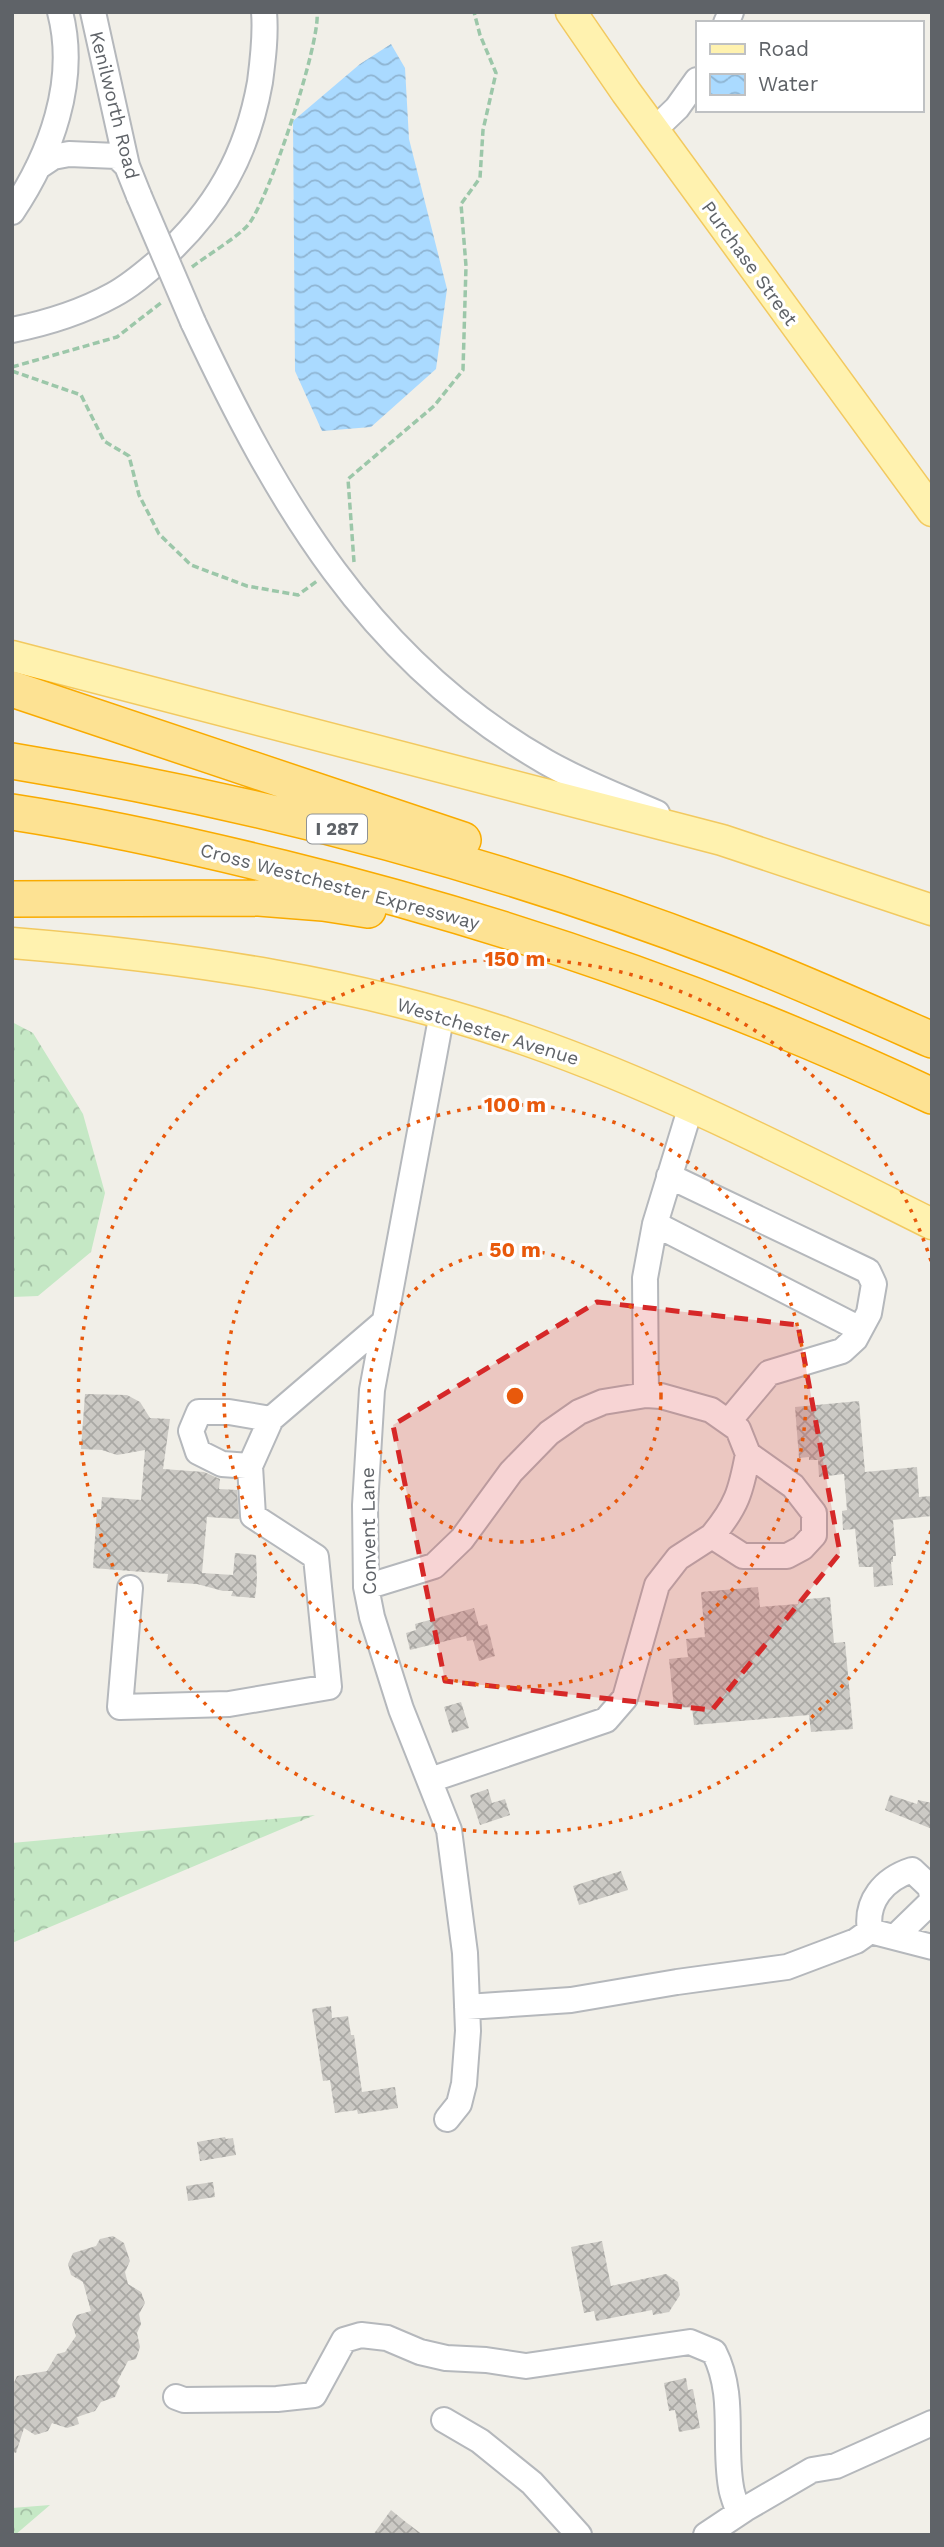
<svg xmlns="http://www.w3.org/2000/svg" width="944" height="2547" font-family="'Work Sans',sans-serif">
  <style>
    .forest { fill: url(#forest-crowns) }
    .water { fill: url(#water-waves) }
    .building { fill: url(#building-cross-hatch) }
    .lines { fill: none; stroke-linecap: round; stroke-linejoin: round }
    .minor-casing { stroke: #b5b8bc; stroke-width: 28 }
    .major-casing { stroke: #f2c960; stroke-width: 33 }
    .highway-casing { stroke: #f9ab00; stroke-width: 38 }
    .path { stroke: #9cc7a9; stroke-width: 3.5; stroke-dasharray: 7 3.5; stroke-linecap: butt }
    .minor { stroke: #fff; stroke-width: 24 }
    .major { stroke: #fff2af; stroke-width: 30 }
    .highway { stroke: #fde293; stroke-width: 35 }
    .minor-bridge-casing { stroke: #b5b8bc; stroke-width: 28; stroke-linecap: butt }
    .minor-bridge { stroke: #fff; stroke-width: 24 }
    .marked { fill: #d62828; fill-opacity: 0.2; stroke: #d62828; stroke-width: 5; stroke-dasharray: 14 9; stroke-linejoin: round }
    .ring { fill: none; stroke: #e8590c; stroke-width: 3.5; stroke-dasharray: 3.5 7 }
    .labels { text-anchor: middle; stroke-width: 6; stroke-linejoin: round; paint-order: stroke }
    .shield { fill: #fff; stroke: #8f9295; stroke-width: 2 }
    .shield-label { font-size: 18px; font-weight: bold; fill: #5f6368 }
    .street-label { font-size: 19px; fill: #5f6368; stroke: #fff }
    .centre { fill: #e8590c; stroke: #fff; stroke-width: 3.5 }
    .ring-label { font-size: 21px; text-anchor: middle; font-weight: bold; fill: #e8590c; stroke: #fff; stroke-width: 6; stroke-linejoin: round; paint-order: stroke }
  </style>
  <defs>
    <pattern id="forest-crowns" width="20" height="18" patternUnits="userSpaceOnUse" patternTransform="scale(1.75)"><rect width="20" height="18" fill="#c5e8c5"/><path d="M2 6a3 3 0 1 1 6 0M12 15a3 3 0 1 1 6 0" fill="none" stroke="#a3c0a4"/></pattern>
    <pattern id="water-waves" width="16" height="10" patternUnits="userSpaceOnUse" patternTransform="scale(1.75)"><rect width="16" height="10" fill="#aadaff"/><path d="M0 5q4-4 8 0t8 0" fill="none" stroke="#8eb4d2"/></pattern>
    <pattern id="building-cross-hatch" width="8" height="8" patternUnits="userSpaceOnUse" patternTransform="scale(1.75)"><rect width="8" height="8" fill="#cccac5"/><path d="M0 0l8 8M0 8l8-8" fill="none" stroke="#a9a8a4"/></pattern>
  </defs>
  <rect width="100%" height="100%" fill="#f1efe8"/>
  <path class="forest" d="M12 1022 33 1033 83 1114 105 1193 91 1252 38 1296 12 1297Z
    M315 1815 12 1943V1843Z
    M50 2505 15 2535H12V2508Z"/>
  <path class="water" d="M391 44 405 68 409 139 447 289 436 369 371 427 322 431 295 371 293 121 360 64Z"/>
  <path class="building" d="M85 1394 127 1395 140 1402 150 1418 170 1419 163 1469 204 1472 220 1479 219 1489 237 1490 239 1519 207 1517 202 1573 233 1575 235 1553 256 1555 257 1580 255 1598 231 1596 233 1591H223L197 1584 167 1582 168 1574 93 1568 97 1509H101L102 1497 141 1500 145 1450 117 1455 102 1450 81 1449Z
    M859 1401 865 1472 917 1467 919 1497 932 1496V1516L893 1520 896 1556H893V1562H891L893 1585 874 1587 873 1567H859L855 1529 843 1530 842 1511 847 1510 844 1474 819 1477 818 1460H809V1457L799 1458 795 1407Z
    M758 1587 760 1607 798 1604V1600L830 1597 834 1643 845 1642 853 1729 811 1732 809 1715 694 1725 692 1707 674 1708 669 1659 688 1657 686 1639 705 1637 701 1592Z
    M474 1608 479 1626 487 1624 495 1656 479 1661 473 1640 467 1641 466 1636 410 1650 406 1633 416 1630 415 1624Z
    M461 1702 469 1728 452 1733 444 1707Z
    M488 1789 492 1803 505 1799 510 1815 480 1825 470 1795Z
    M890 1795 917 1804 918 1800 932 1803V1829L885 1810Z
    M621 1871 628 1890 579 1905 573 1886Z
    M331 2006 332 2018 348 2016 351 2035H354L362 2092 395 2087 398 2108 358 2114 357 2110 335 2113 330 2080 323 2081 312 2009Z
    M225 2137 226 2139 233 2138 236 2155 200 2161 197 2142Z
    M213 2182 215 2197 188 2201 186 2186Z
    M113 2236 124 2243 130 2261 125 2272 128 2284 141 2292 145 2303 139 2314 141 2324 137 2333 140 2347 136 2359 128 2361 117 2382 120 2386 115 2397 101 2402 95 2411 77 2417 79 2424 67 2428 52 2423 48 2431 35 2435 24 2428 16 2453 12 2452V2387L17 2376 47 2371 57 2354 65 2352 76 2336 72 2324 77 2315 91 2311 83 2282 71 2275 68 2264 73 2253 96 2246 100 2239Z
    M602 2241 611 2286 666 2274 678 2282 680 2295 669 2312 653 2315 652 2310 596 2321 594 2311 584 2313 571 2247Z
    M686 2378 688 2390 693 2389 700 2428 679 2432 675 2410 669 2411 664 2383Z
    M391 2510 407 2523 423 2535H373Z"/>
  <g class="lines">
    <defs>
      <path id="minor" d="M93 12 127 166 139 196
        M726 23 731 12
        M654 130 677 108 697 80
        M38 167 53 157 69 154 117 156 127 166
        M12 212C51 154 78 81 60 12
        M193 322C277 501 368 660 546 762 581 782 620 797 657 813
        M12 330C47 323 82 312 113 295 130 286 145 273 160 260 216 210 247 155 260 82 263 59 266 35 264 12
        M442 1013 372 1390 365 1505 366 1587 372 1617 401 1709 449 1830 465 1953 468 2031 464 2084 459 2104 447 2119
        M669 1176 868 1271 874 1284 869 1313 855 1339 842 1351 769 1373 729 1421
        M655 1224 860 1329
        M646 1395 645 1278 655 1224 691 1106
        M250 1466 222 1464 198 1452 191 1431 199 1412H229L271 1419
        M366 1587 434 1566 462 1539 511 1472 549 1433 579 1412 603 1402 646 1395 661 1396 711 1410 738 1429 748 1454 793 1486 814 1513V1535L802 1548 787 1556H743L712 1536C737 1506 741 1491 748 1454
        M130 1588 120 1707 229 1704 329 1687 316 1557 253 1516 250 1466 271 1419 383 1323
        M430 1780 606 1720 625 1698 657 1585 678 1558 712 1536
        M870 1931C865 1901 884 1879 912 1870L930 1887 932 1896
        M896 1936 932 1901
        M467 2007 571 2000 677 1982 787 1967 856 1941 870 1931 932 1947
        M176 2397 184 2400 277 2399 314 2395 344 2340 361 2335 387 2338 420 2352 446 2358 486 2360 526 2366 690 2342 714 2352C736 2395 723 2441 731 2487 732 2495 736 2504 739 2513
        M444 2420 480 2441 532 2483 579 2535
        M706 2535 745 2509 812 2470 836 2466 932 2423"/>
      <path id="major" d="M571 12 626 92 932 511
        M12 656 722 840 932 910
        M12 943C187 957 361 982 526 1040 667 1089 799 1158 932 1224"/>
      <path id="highway" d="M12 689 463 840
        M12 761C254 801 493 863 722 951 793 978 862 1009 932 1040
        M12 812C103 826 193 846 282 868 506 923 724 998 932 1096
        M12 899 259 898 323 903 368 910"/>
    </defs>
    <use href="#minor" class="minor-casing"/>
    <use href="#major" class="major-casing"/>
    <use href="#highway" class="highway-casing"/>
    <path class="path" d="M192 267C206 256 238 237 248 225 268 202 321 42 317 12
      M12 367 117 337 162 302
      M12 371 81 395 104 441 129 456 139 495 159 534 191 565 247 586 298 595 317 581
      M354 562 348 479 434 406 463 370 466 266 461 204 480 178 483 130 496 73 480 35 474 12"/>
    <use href="#minor" class="minor"/>
    <use href="#major" class="major"/>
    <use href="#highway" class="highway"/>
    <defs>
      <path id="minor-bridge" d="M139 196 193 322"/>
    </defs>
    <use href="#minor-bridge" class="minor-bridge-casing"/>
    <use href="#minor-bridge" class="minor-bridge"/>
  </g>
  <path class="marked" d="M597 1302 798 1325 840 1553 712 1710 445 1681 393 1425Z"/>
  <g class="ring">
    <circle cx="515" cy="1396" r="146"/>
    <circle cx="515" cy="1396" r="291"/>
    <path d="M931 1531A437 437 0 1 1 931 1261"/>
  </g>
  <g class="labels">
    <rect class="shield" x="307" y="814.5" width="60" height="29" rx="5"/>
    <g class="shield-label">
      <text x="337" y="835">I 287</text>
    </g>
    <g class="street-label">
      <text transform="translate(115 105) rotate(76)" y="7">Kenilworth Road</text>
      <text transform="translate(750 263) rotate(54)" y="7">Purchase Street</text>
      <text transform="translate(340 886) rotate(15)" y="7">Cross Westchester Expressway</text>
      <text transform="translate(488 1031) rotate(17)" y="7">Westchester Avenue</text>
      <text transform="translate(368 1531) rotate(-91)" y="7">Convent Lane</text>
    </g>
  </g>
  <circle cx="515" cy="1396" r="10" class="centre"/>
  <g class="ring-label">
    <text x="515" y="966">150 m</text>
    <text x="515" y="1112">100 m</text>
    <text x="515" y="1257">50 m</text>
  </g>
  <rect width="944" height="2547" fill="none" stroke="#5f6368" stroke-width="28"/>
  <rect x="696" y="21" width="228" height="91" fill="#ffffff" stroke="#bfc1c3" stroke-width="2"/>
  <rect x="710" y="44" width="35" height="10" fill="#fff2af" stroke="#bfc1c3" stroke-width="2"/>
  <text x="758" y="56" font-size="21" fill="#5f6368">Road</text>
  <rect x="710" y="74" width="35" height="21" fill="url(#water-waves)" stroke="#bfc1c3" stroke-width="2"/>
  <text x="758" y="91" font-size="21" fill="#5f6368">Water</text>
</svg>
